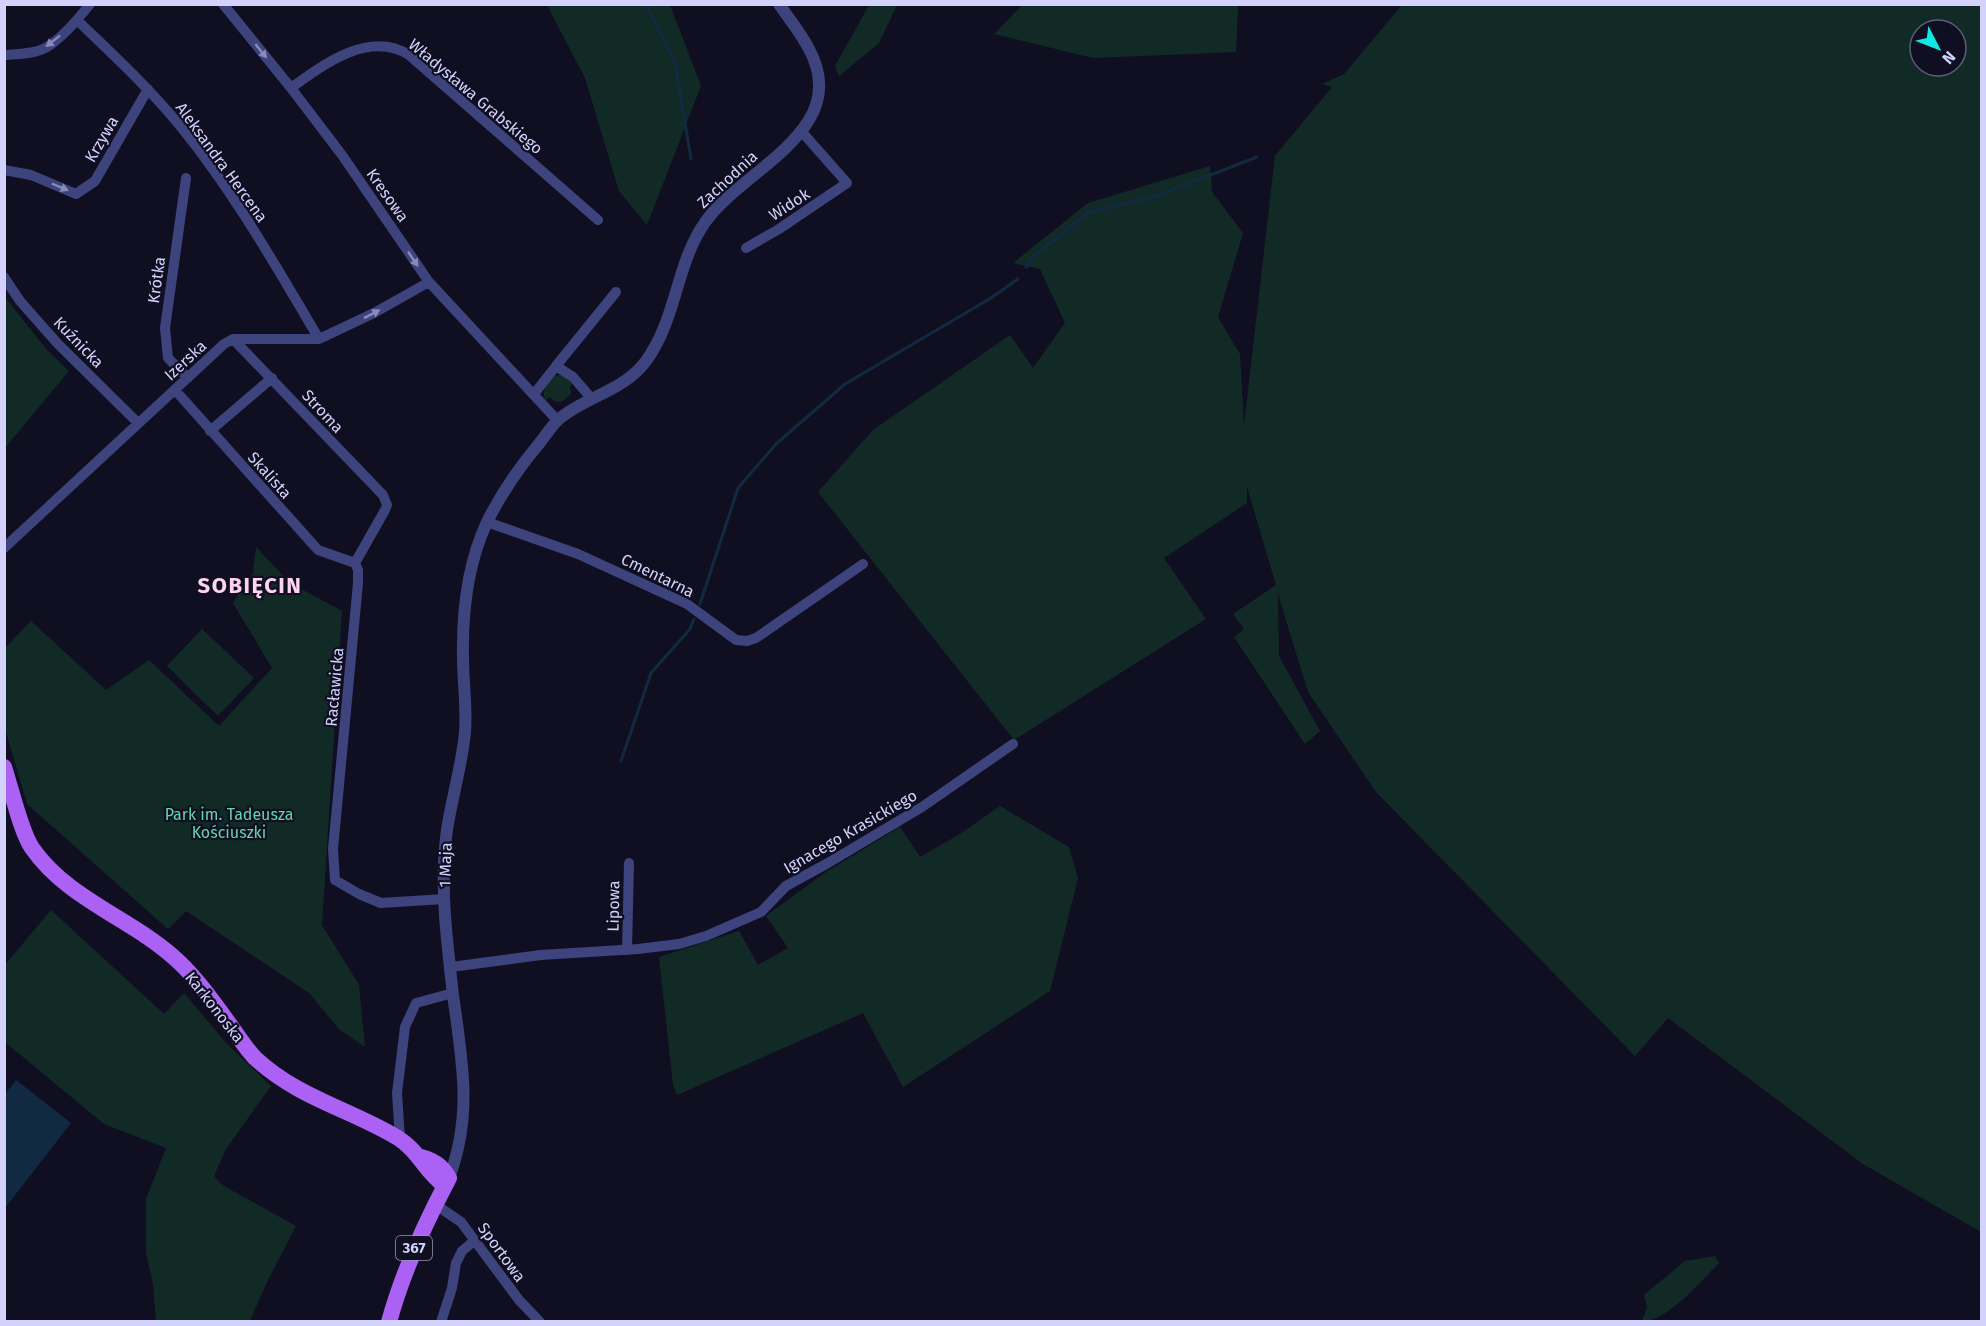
<svg xmlns="http://www.w3.org/2000/svg" width="1986" height="1326" font-family="'Fira Sans',sans-serif">
  <style>
    .green { fill: #122a26; fill-rule: evenodd }
    .water { fill: #112a42 }
    .lines { fill: none; stroke-linecap: round; stroke-linejoin: round }
    .stream { stroke: #112a42; stroke-width: 3 }
    .minor { stroke: #3d437c; stroke-width: 10 }
    .tertiary { stroke: #3d437c; stroke-width: 12 }
    .primary { stroke: #ab61f3; stroke-width: 16 }
    .oneway { fill: #888abc }
    .labels { text-anchor: middle; stroke-width: 4.5; stroke-linejoin: round; paint-order: stroke }
    .shield { fill: #100f21; stroke: #9898ba; stroke-width: 1.5 }
    .shield-label { font-size: 15px; font-weight: bold; fill: #d2d2fc }
    .street-label { font-size: 16px; fill: #d2d2fc; stroke: #100f21 }
    .park-label { font-size: 16px; fill: #64d6ab; stroke: #100f21 }
    .district-label { font-size: 22px; font-weight: bold; letter-spacing: 1.5px; fill: #fcd4f2; stroke: #100f21 }
  </style>
  <rect width="100%" height="100%" fill="#100f21"/>
  <path class="green" d="M547 5H670L701 86 647 225 619 191 585 78Z
    M869 5H897L879 43 839 76 835 66Z
    M1022 5H1238L1236 52 1093 58 994 34Z
    M1402 5H1981V1232L1863 1164 1668 1018 1635 1056 1376 792 1308 692 1278 594 1279 656 1320 731 1305 744 1234 637 1244 629 1233 614 1276 585 1247 487V503L1164 558 1206 619 1014 740 818 492 873 430 1010 335 1033 368 1065 323 1040 269 1013 263 1088 203 1210 166 1212 192 1243 233 1218 317 1240 354 1244 425 1275 156 1332 87 1322 84 1344 74ZM1920 30H1956V66H1920Z
    M5 297 47 350 69 371 5 448Z
    M559 375H564L574 382 570 386 571 394 561 402 554 401 550 397 545 400C541 390 548 377 559 375Z
    M256 547 290 583 342 611 322 925 359 985 365 1047 339 1029 309 993 186 911 168 929 27 804 5 729V648L31 621 106 690 149 660 219 726 272 668 233 603 253 573Z
    M202 629 254 678 218 716 167 666Z
    M1000 806 1069 847 1078 878 1050 991 903 1087 863 1013 677 1095 673 1085 659 957 739 931 758 965 788 948 766 916 823 874 900 827 920 857 960 834Z
    M51 910 164 1014 184 993 227 1044 271 1086 226 1149 214 1176 222 1185 296 1226 267 1282 250 1321H156L153 1284 146 1253V1199L166 1148 104 1124 5 1042V965Z
    M1715 1256 1719 1263C1701 1281 1667 1322 1642 1321L1647 1307 1644 1295 1685 1261Z"/>
  <path class="water" d="M16 1080 71 1123 5 1208V1094Z"/>
  <g class="lines">
    <path class="stream" d="M646 4 675 63 691 159
      M1026 267 1035 255 1089 212 1154 197 1257 157
      M700 604 738 488 776 444 845 384 991 298 1018 279
      M621 761 651 673 690 629 694 619"/>
    <path class="minor" d="M223 4 291 88 342 155 429 282 557 420
      M77 20C111 53 146 85 176 121 231 187 276 266 319 339
      M4 55C19 54 38 54 50 45 65 35 79 18 90 4
      M291 88C324 64 369 30 409 55L598 220
      M4 170 31 175 76 194 95 181 148 89
      M186 178 165 328 168 358 188 378
      M746 248 779 229 847 183 802 132
      M4 277 20 301 58 344 138 423
      M233 339 383 495 387 505 385 510 355 563 358 570V583L333 849 335 880 359 894 381 903 444 899
      M556 366 616 292
      M175 390 318 550 355 563
      M534 394 556 366 573 377 592 399
      M210 431 272 378
      M487 522 578 554 687 604 736 640 747 641 756 638 863 564
      M4 548 224 344 233 339H319L374 313 429 282
      M627 950 629 863
      M451 967 541 955 638 949 679 944 706 936 761 912 786 886 828 863 922 807 1013 744
      M400 1139 397 1093 405 1027 416 1003 453 993
      M436 1205 461 1222 519 1300 540 1322
      M441 1322 452 1288 456 1263 462 1251 474 1241"/>
    <path class="tertiary" d="M449 1178C473 1115 462 1060 453 995 450 969 447 942 445 916 443 887 443 858 447 830 452 797 462 765 465 732 467 708 463 683 463 658 462 612 467 565 487 522 501 494 518 469 538 445 545 437 551 426 559 419 586 396 624 391 646 361 677 319 676 262 706 221 744 168 853 130 809 49 801 33 789 19 779 4"/>
    <path class="primary" d="M4 767C11 788 21 832 32 848 69 901 134 919 179 962 200 982 216 1006 233 1029 240 1039 247 1050 255 1058 298 1098 350 1109 398 1138 419 1151 425 1172 445 1186
      M389 1322C403 1271 424 1225 449 1178 442 1166 435 1161 421 1157"/>
  </g>
  <defs><path id="oneway-solid" d="M-6-.8H1V-3.2L6.5 0L1 3.2V.8H-6Z" transform="scale(1.5)"/></defs>
  <g class="oneway">
    <use href="#oneway-solid" transform="translate(53 41) rotate(142)"/>
    <use href="#oneway-solid" transform="translate(261 51) rotate(51)"/>
    <use href="#oneway-solid" transform="translate(60 187) rotate(23)"/>
    <use href="#oneway-solid" transform="translate(413 259) rotate(56)"/>
    <use href="#oneway-solid" transform="translate(372 314) rotate(-27)"/>
  </g>
  <g class="labels">
    <rect class="shield" x="396" y="1236" width="36" height="24" rx="4.5"/>
    <g class="shield-label">
      <text x="414" y="1253">367</text>
    </g>
    <g class="street-label">
      <text transform="translate(476 96) rotate(40)" y="6">Władysława Grabskiego</text>
      <text transform="translate(101 139) rotate(-60)" y="6">Krzywa</text>
      <text transform="translate(222 162) rotate(54)" y="6">Aleksandra Hercena</text>
      <text transform="translate(727 179) rotate(-43)" y="6">Zachodnia</text>
      <text transform="translate(388 195) rotate(55)" y="6">Kresowa</text>
      <text transform="translate(789 204) rotate(-33)" y="6">Widok</text>
      <text transform="translate(156 280) rotate(-82)" y="6">Krótka</text>
      <text transform="translate(79 342) rotate(46)" y="6">Kuźnicka</text>
      <text transform="translate(185 360) rotate(-43)" y="6">Izerska</text>
      <text transform="translate(323 411) rotate(47)" y="6">Stroma</text>
      <text transform="translate(270 475) rotate(48)" y="6">Skalista</text>
      <text transform="translate(658 575) rotate(26)" y="6">Cmentarna</text>
      <text transform="translate(334 687) rotate(-85)" y="6">Racławicka</text>
      <text transform="translate(850 831) rotate(-30)" y="6">Ignacego Krasickiego</text>
      <text transform="translate(445 865) rotate(-88)" y="6">1 Maja</text>
      <text transform="translate(613 906) rotate(-89)" y="6">Lipowa</text>
      <text transform="translate(215 1007) rotate(52)" y="6">Karkonoska</text>
      <text transform="translate(502 1252) rotate(54)" y="6">Sportowa</text>
    </g>
    <g class="park-label">
      <text x="229" y="820">Park im. Tadeusza<tspan x="229" dy="18">Kościuszki</tspan></text>
    </g>
    <g class="district-label">
      <text x="250" y="593">SOBIĘCIN</text>
    </g>
  </g>
  <rect width="1986" height="1326" fill="none" stroke="#d2d2fc" stroke-width="12"/>
  <g transform="translate(1938 48) rotate(132)"><circle r="28" fill="#100f21" stroke="#5e5d79" stroke-width="1.5"/>
  <path d="M0-4.5L10 22L0 15L-10 22Z" fill="#11e8e4"/>
  <text y="-9" font-size="16" font-weight="bold" text-anchor="middle" fill="#d2d2fc">N</text>
  </g>
</svg>
